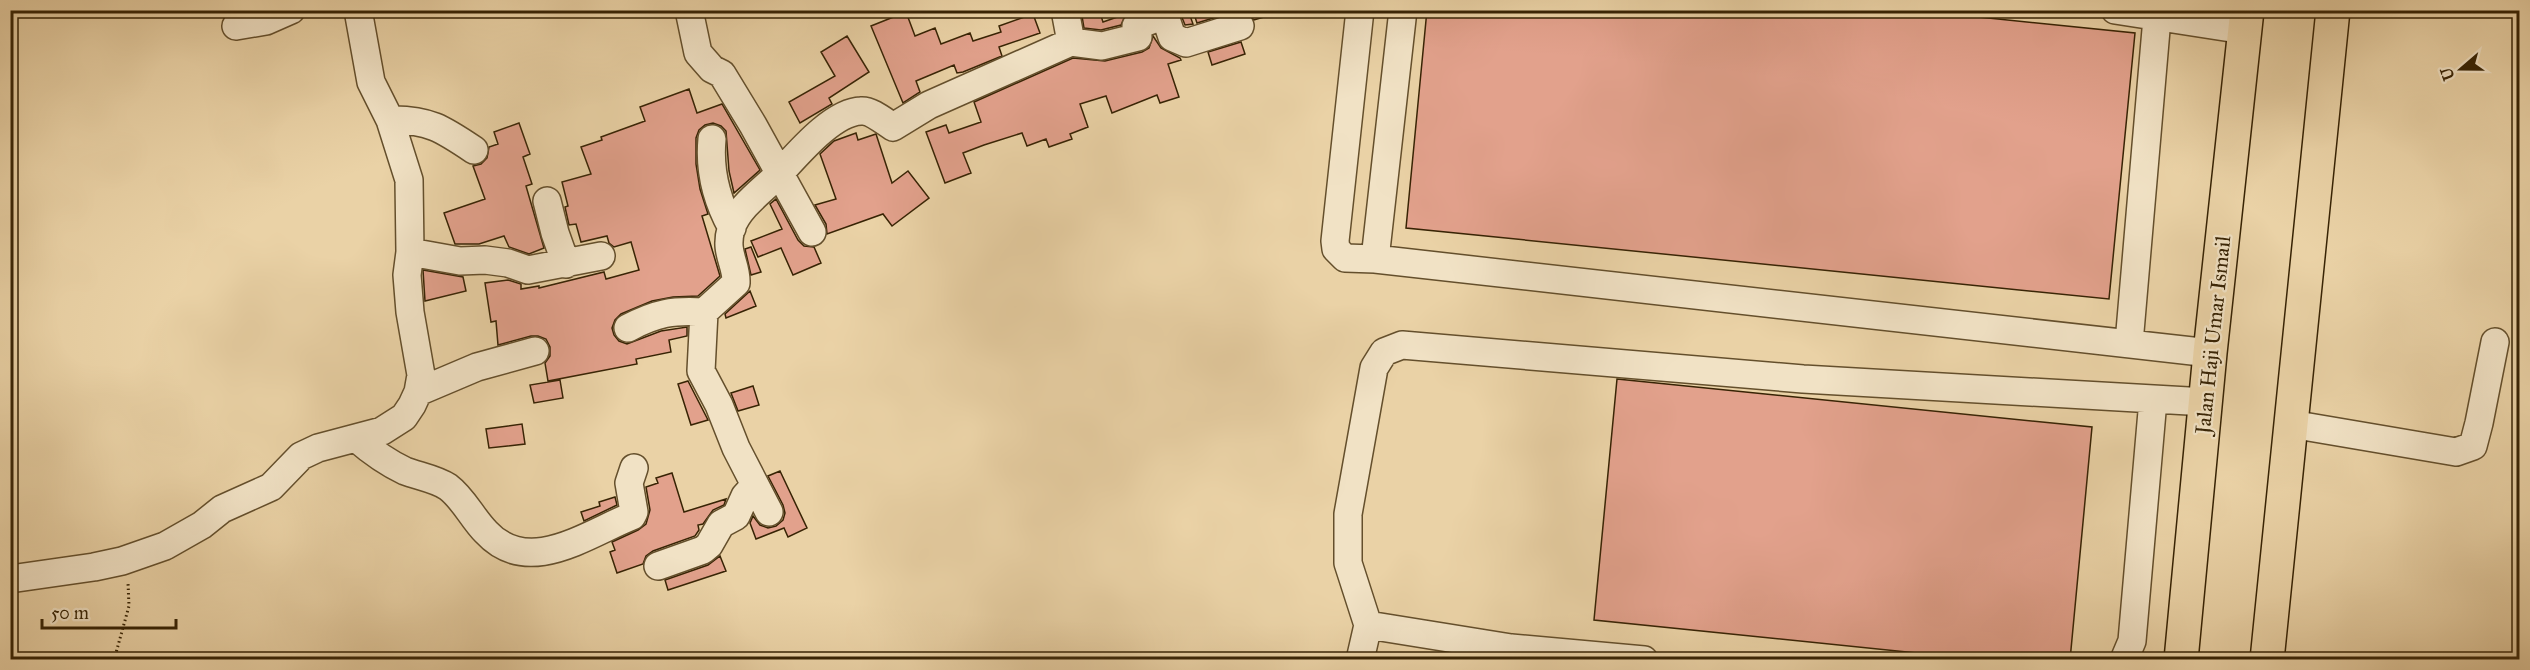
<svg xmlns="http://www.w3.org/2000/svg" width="2530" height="670" font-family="'IM FELL Great Primer',serif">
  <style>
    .building { fill: #e2a18c; stroke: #372304; stroke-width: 1.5 }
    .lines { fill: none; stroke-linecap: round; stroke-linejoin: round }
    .minor-casing { stroke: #644f2c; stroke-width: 30 }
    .major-casing { stroke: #372304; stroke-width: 36 }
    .path { stroke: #372304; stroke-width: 3; stroke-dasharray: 1.5 3; stroke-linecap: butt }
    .minor { stroke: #f1e2c5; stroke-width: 27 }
    .major { stroke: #ead2a6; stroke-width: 33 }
    .labels { text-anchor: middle; stroke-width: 4.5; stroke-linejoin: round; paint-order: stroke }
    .street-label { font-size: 21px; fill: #372304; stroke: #f1e2c5 }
  </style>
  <rect width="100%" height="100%" fill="#ead2a6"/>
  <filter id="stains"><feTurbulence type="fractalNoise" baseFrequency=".00333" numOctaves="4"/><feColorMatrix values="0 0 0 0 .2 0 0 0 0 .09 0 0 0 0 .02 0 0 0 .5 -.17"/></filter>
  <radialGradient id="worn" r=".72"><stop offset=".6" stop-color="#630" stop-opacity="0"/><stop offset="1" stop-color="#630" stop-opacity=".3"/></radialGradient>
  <path class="building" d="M1081 10H1099L1103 22 1126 14 1121 25 1101 30 1084 28Z
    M1179 10H1188L1193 24 1185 25Z
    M1205 10H1273L1274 14 1254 20 1244 11H1236L1197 23 1194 14Z
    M1427 10H1911L2135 33 2109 299 1406 228Z
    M906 12 915 36 935 28 941 44 970 33 973 41 1001 32 999 26 1033 14 1040 33 999 47 1002 56 963 72 957 73 954 65 916 81 920 92 903 103 871 26Z
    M847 36 869 72 829 98 832 104 800 123 789 102 835 76 821 52Z
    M1153 36 1161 48 1180 58 1181 60 1168 64 1179 97 1160 103 1157 95 1112 113 1106 96 1080 104 1088 127 1070 134 1072 139 1049 147 1046 139 1027 146 1022 133 984 145 963 153 971 173 945 183 926 132 946 125 949 133 981 122 974 102 1073 58 1105 61 1142 52 1149 48Z
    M1241 42 1245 54 1212 65 1208 52Z
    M689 89 697 113 722 104 760 170 734 193 729 171 726 131 721 126 713 123 705 125 699 130 696 138V164L700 189 708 214 702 216 720 276 698 296 673 297 652 301 621 314 615 320 612 328 614 335 619 341 627 344 661 331 687 327V336L669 340 671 352 636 359 637 364 548 381 545 363 550 356V347L546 339 538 336H531L498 345 496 321 491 322 485 283 508 280 521 284V289L539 286V288L604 272 606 279 639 270 631 242 614 247 609 243 607 236 581 242 576 224 569 225 565 207 568 206 562 182 591 174 581 147 602 140 601 137 645 121 640 107Z
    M519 123 530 154 523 157 532 184 526 186 544 248 529 254 509 247 504 236 479 244H455L444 213 485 199 473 166 481 164 487 158 489 147 498 144 494 132Z
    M856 133 858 140 876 134 892 183 908 171 929 198 892 226 883 214 827 234 826 224 815 205 836 199 820 154 834 141Z
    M776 199 798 240 804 246 814 247 821 263 793 275 781 248 758 257 751 241 782 229 770 204Z
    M751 247 761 272 751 275 745 249Z
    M423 270 463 277 466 291 425 301Z
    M750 291 756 306 726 318 725 314Z
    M1617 379 2092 427 2070 660H1985L1594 620Z
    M560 380 563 398 534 403 530 385Z
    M688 381 708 420 691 425 678 384Z
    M753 386 759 405 738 411 731 393Z
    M522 424 525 444 489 448 486 429Z
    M780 471 807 528 788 537 784 528 756 539 750 523 753 516 760 525 768 528 776 526 783 520 785 513 783 505 768 476Z
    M672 473 684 512 726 499 724 505 713 510 703 524 698 525 699 530 695 536 653 551 646 556 643 564 617 573 610 552 615 550 612 542 638 530 646 524 650 510 646 487 658 483 656 478Z
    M615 497 617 505 584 521 581 512 600 506 599 502Z
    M720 556 726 571 668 590 665 580 708 565Z"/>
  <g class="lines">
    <defs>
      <path id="minor" d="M689 10 698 53 712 69 722 74 753 125 812 232
        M1360 10 1335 241 1336 249 1345 258 1375 259 2210 353
        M2115 10 2244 30
        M236 26 266 21 291 10
        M1071 42 1102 46 1138 37 1136 26 1162 16 1166 19 1172 37 1186 43 1240 26
        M390 120C428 119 443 129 474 150
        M712 139C709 170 717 201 732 228
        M547 201 555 233 566 264
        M410 252 460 261 485 260 508 263 528 270 601 256
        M1375 259 1403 10
        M628 328C656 313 673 310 704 312
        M2129 343 2157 18
        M418 392 477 367 535 351
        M2291 424 2456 452 2473 446 2479 423 2495 342
        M356 438C371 451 386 462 405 471 418 476 436 479 448 487 464 499 472 518 486 532 528 578 587 534 632 516L634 512 629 483 634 468
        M769 512 736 448 719 405 701 371 704 312 736 283C737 264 724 253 731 229 738 207 763 190 779 174 797 155 832 112 861 111 871 110 885 122 893 127L929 105 1071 42 1065 10
        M658 566 703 550 709 545 721 524 736 516 745 496 755 485
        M10 579 94 567 122 561 165 546 202 525 222 509 271 487 301 456 318 448 382 431 404 417 412 405 418 392 421 375 410 312 407 275 410 252 409 180 390 120 371 82 358 10
        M1368 625 1348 563V514L1374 368 1384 352 1402 345 1803 379 2206 402
        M1360 660 1368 625 1511 648 1644 660
        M2124 660 2132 641 2153 400"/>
      <path id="major" d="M2181 660 2210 353 2247 10
        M2267 660 2333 10"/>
    </defs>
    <use href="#minor" class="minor-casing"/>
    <use href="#major" class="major-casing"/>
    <path class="path" d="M114 660 129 606 128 583
      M1197 660 1219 658 1242 660"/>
    <use href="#minor" class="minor"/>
    <use href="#major" class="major"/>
  </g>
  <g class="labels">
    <g class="street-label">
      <text transform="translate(2213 335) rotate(-84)" y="7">Jalan Haji Umar Ismail</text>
    </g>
  </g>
  <rect width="2530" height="670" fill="none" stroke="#ead2a6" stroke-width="36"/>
  <rect x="12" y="12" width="2506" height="646" fill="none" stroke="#372304" stroke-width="3"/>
  <rect x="18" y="18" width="2494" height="634" fill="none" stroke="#372304" stroke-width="1.5"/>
  <g transform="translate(2461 69) rotate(250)" stroke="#f1e2c5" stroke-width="4.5" paint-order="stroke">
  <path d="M0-4.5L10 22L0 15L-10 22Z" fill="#372304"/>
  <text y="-9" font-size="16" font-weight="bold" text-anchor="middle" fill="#372304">U</text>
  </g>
  <path d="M42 619v9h134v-9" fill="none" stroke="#372304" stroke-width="3"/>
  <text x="51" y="619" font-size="18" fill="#372304" stroke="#f1e2c5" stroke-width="4.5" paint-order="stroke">50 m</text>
  <rect width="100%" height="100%" filter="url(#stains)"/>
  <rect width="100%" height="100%" fill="url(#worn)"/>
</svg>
